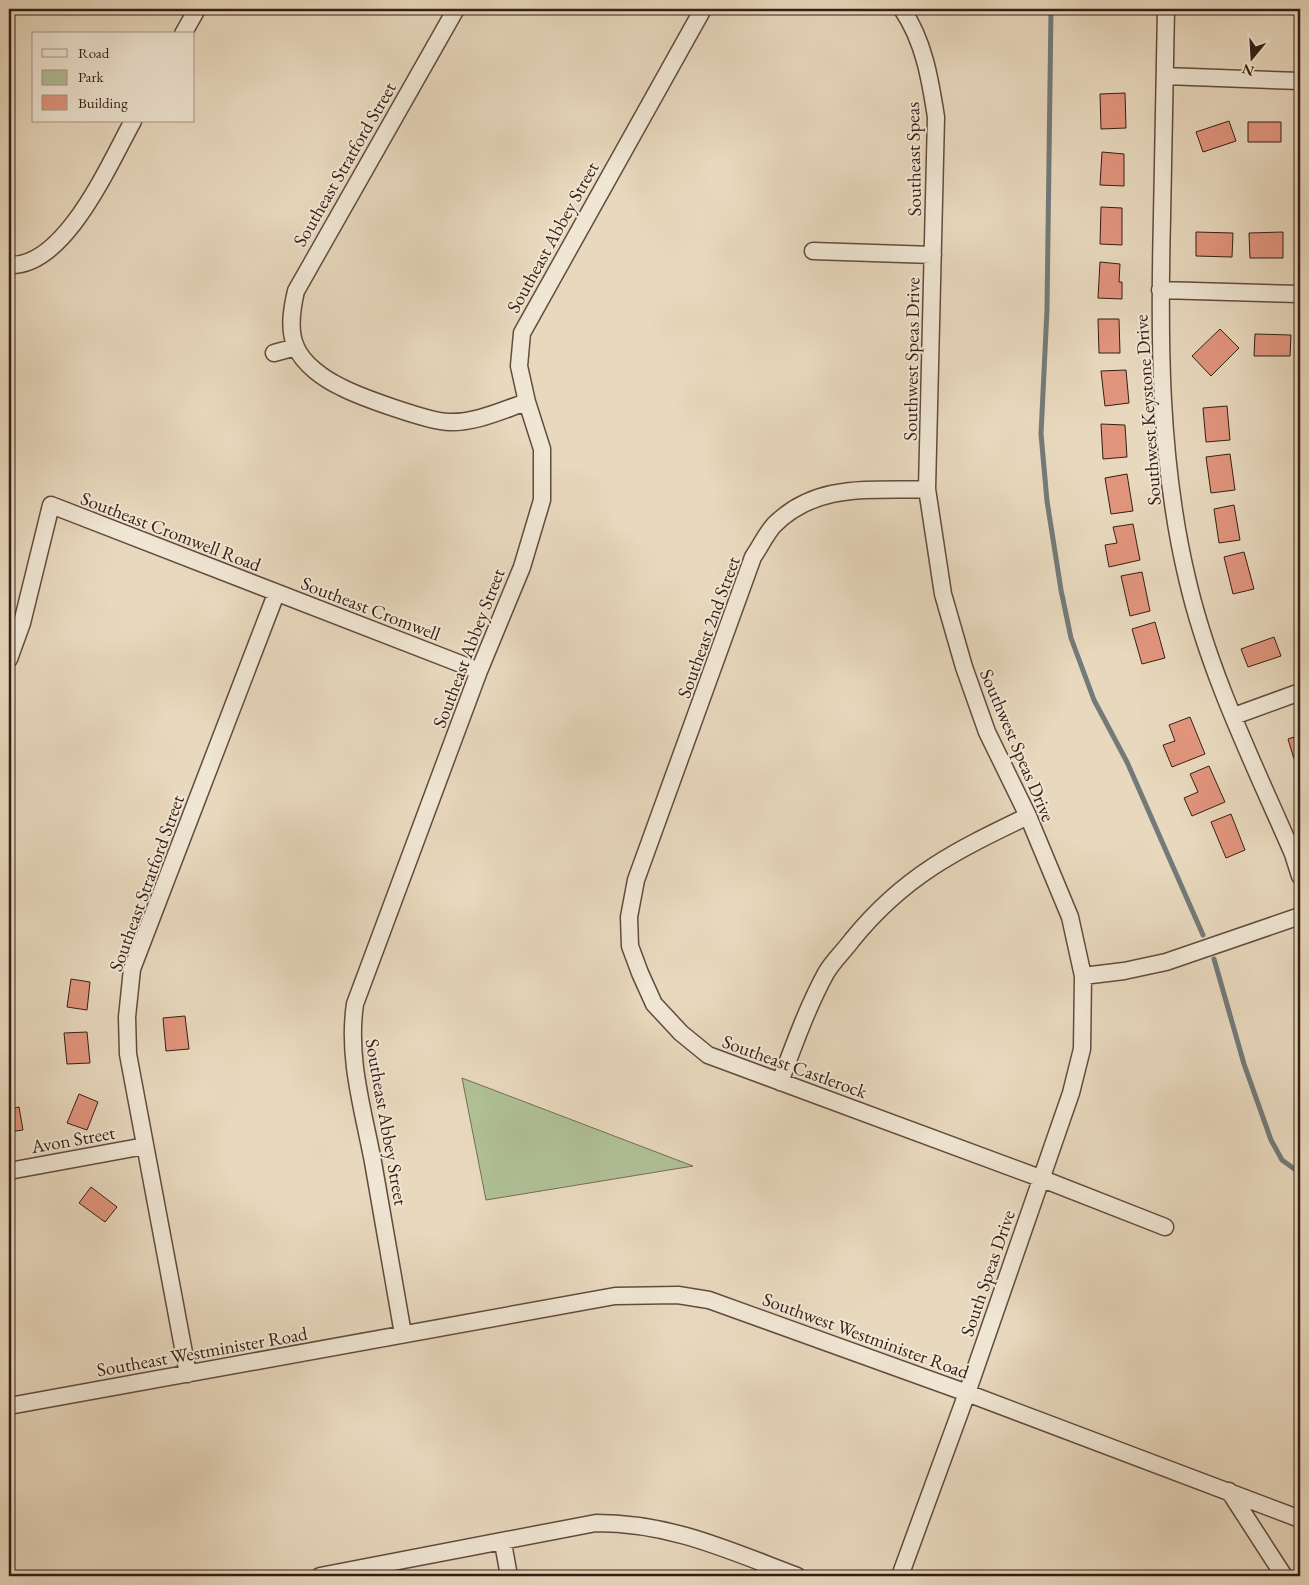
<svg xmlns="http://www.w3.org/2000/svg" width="1309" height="1585" font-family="'EB Garamond',serif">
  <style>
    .green { fill: #b0c095; stroke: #736f54 }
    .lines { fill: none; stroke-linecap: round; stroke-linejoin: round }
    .stream { stroke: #737a79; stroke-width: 5 }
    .building { fill: #e1957d; stroke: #361e14 }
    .minor-casing { stroke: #624c3e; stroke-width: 19 }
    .minor { stroke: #f0e6d4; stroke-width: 16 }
    .labels { text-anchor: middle; stroke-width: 4; stroke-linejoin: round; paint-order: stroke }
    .street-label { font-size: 19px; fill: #361e14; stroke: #f0e6d4 }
  </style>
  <rect width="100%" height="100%" fill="#e8d8bd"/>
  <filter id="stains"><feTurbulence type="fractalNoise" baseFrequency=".004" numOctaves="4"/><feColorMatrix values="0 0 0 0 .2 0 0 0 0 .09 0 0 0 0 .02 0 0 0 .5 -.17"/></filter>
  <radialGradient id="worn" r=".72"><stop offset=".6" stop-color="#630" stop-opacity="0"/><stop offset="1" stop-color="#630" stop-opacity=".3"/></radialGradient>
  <path class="green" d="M462 1078 693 1166 486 1200Z"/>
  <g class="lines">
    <path class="stream" d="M1051 9 1047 310 1041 434 1047 501 1061 590 1071 638 1094 700 1127 762 1203 935
      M1214 959 1244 1064 1271 1140 1282 1160 1300 1173"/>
  </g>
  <path class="building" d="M1125 93 1126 128 1101 129 1100 94Z
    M1298 119 1300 120V144L1296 143Z
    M1229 121 1236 141 1203 152 1196 132Z
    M1248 122H1281V142H1248Z
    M1102 152 1124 154V186L1100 185Z
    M1101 207 1122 208V245L1100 244Z
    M1196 232 1233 233 1232 257 1196 256Z
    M1283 232V258H1250L1249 233Z
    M1100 262 1120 264 1119 282H1122V299L1098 298Z
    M1098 319H1119L1120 353H1099Z
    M1220 329 1239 348 1211 376 1192 356Z
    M1255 334 1291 335 1290 356H1254Z
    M1126 370 1129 403 1105 406 1101 371Z
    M1227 406 1230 440 1206 442 1203 408Z
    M1101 424 1125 425 1127 457 1103 459Z
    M1230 454 1235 490 1211 493 1206 457Z
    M1127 474 1133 511 1111 514 1105 478Z
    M1234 505 1240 540 1219 543 1214 509Z
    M1133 524 1140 560 1109 567 1105 545 1117 543 1113 527Z
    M1244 552 1254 589 1233 594 1224 557Z
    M1142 572 1150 611 1130 616 1121 576Z
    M1155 622 1165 658 1142 664 1132 629Z
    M1274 637 1281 656 1248 667 1241 649Z
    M1190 717 1205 754 1172 767 1163 745 1175 741 1169 725Z
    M1300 735V757L1294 759 1288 739Z
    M1209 766 1225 802 1192 816 1184 798 1198 792 1190 774Z
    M1231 814 1245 850 1226 858 1211 822Z
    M71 979 90 982 87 1010 67 1007Z
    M185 1016 189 1049 166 1051 163 1018Z
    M87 1032 90 1063 67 1064 64 1033Z
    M79 1094 98 1102 87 1130 67 1123Z
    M19 1107 23 1130 9 1132V1109Z
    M91 1187 117 1207 105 1222 79 1203Z"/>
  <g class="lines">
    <defs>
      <path id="minor" d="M456 9 296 291C292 308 288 330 296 347 303 364 324 379 341 387 360 397 430 422 449 422 476 423 502 410 527 402
        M1166 9C1165 78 1163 148 1162 218 1159 338 1159 460 1187 578 1209 674 1254 764 1293 854L1300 876
        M183 34 197 9
        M1165 76 1300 81
        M813 251 933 255
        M9 265C65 268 109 164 133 121
        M1160 290 1300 294
        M274 353 296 347
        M927 489C871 491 817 482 774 525 766 534 760 547 753 557L636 880 629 917 630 946 640 973 654 1004 681 1033 708 1055 1040 1178 1165 1227
        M9 659 22 623 51 505 479 671
        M1234 716 1300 692
        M1083 976 1124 971 1166 962 1300 916
        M780 1082C794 1045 807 1008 826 973 833 961 844 951 852 940 904 876 955 851 1028 816
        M9 1171 145 1146
        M403 1334C393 1277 383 1219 373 1162 363 1109 347 1058 355 1004L479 671 522 567 542 500V449L527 402 519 366 522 333 703 9
        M188 1374 128 1054 127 1017 132 969 276 594
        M9 1406 615 1296 678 1295 709 1300 967 1393 1300 1519
        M1229 1491 1284 1576
        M503 1543 509 1576
        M320 1576 596 1523C671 1523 728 1550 797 1576
        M900 1576 967 1393 1071 1093 1082 1049 1083 976 1070 917 1028 816 987 732 964 667 943 594 927 489 936 117C930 79 924 41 902 9"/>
    </defs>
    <use href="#minor" class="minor-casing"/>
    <use href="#minor" class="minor"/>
  </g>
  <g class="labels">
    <g class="street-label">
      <text transform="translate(913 159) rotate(-91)" y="7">Southeast Speas</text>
      <text transform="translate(344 164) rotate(-60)" y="7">Southeast Stratford Street</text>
      <text transform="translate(552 237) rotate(-61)" y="7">Southeast Abbey Street</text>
      <text transform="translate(911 359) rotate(-89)" y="7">Southwest Speas Drive</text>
      <text transform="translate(1147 410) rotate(-94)" y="7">Southwest Keystone Drive</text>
      <text transform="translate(171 531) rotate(21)" y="7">Southeast Cromwell Road</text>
      <text transform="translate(371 608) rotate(21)" y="7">Southeast Cromwell</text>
      <text transform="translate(708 627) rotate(-70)" y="7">Southeast 2nd Street</text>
      <text transform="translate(468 648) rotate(-69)" y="7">Southeast Abbey Street</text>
      <text transform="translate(1018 745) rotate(67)" y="7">Southwest Speas Drive</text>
      <text transform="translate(146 883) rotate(-70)" y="7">Southeast Stratford Street</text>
      <text transform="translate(795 1066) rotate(20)" y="7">Southeast Castlerock</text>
      <text transform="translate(387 1122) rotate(80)" y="7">Southeast Abbey Street</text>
      <text transform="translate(73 1139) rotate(-10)" y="7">Avon Street</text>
      <text transform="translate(987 1273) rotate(-71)" y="7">South Speas Drive</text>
      <text transform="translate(866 1335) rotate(20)" y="7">Southwest Westminister Road</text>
      <text transform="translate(202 1351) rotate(-10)" y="7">Southeast Westminister Road</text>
    </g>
  </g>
  <rect width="1309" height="1585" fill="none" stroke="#e8d8bd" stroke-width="30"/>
  <rect x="10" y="10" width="1289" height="1565" fill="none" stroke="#361e14" stroke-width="2.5"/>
  <rect x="15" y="15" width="1279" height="1555" fill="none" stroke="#361e14"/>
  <rect x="32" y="32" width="162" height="90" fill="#f0e6d4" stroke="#a69687"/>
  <rect x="42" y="49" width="25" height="8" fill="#f0e6d4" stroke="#a69687"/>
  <text x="78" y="58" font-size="15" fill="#361e14">Road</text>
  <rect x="42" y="70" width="25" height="15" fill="#b0c095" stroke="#a69687"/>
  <text x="78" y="82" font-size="15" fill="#361e14">Park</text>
  <rect x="42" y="95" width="25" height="15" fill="#e1957d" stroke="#a69687"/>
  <text x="78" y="108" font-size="15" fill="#361e14">Building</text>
  <g transform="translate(1252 58) rotate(198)" stroke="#f0e6d4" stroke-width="4" paint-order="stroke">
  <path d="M0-4L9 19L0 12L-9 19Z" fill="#361e14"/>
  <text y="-8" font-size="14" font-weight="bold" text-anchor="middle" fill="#361e14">N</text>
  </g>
  <rect width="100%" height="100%" filter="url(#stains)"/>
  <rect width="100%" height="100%" fill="url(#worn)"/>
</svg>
